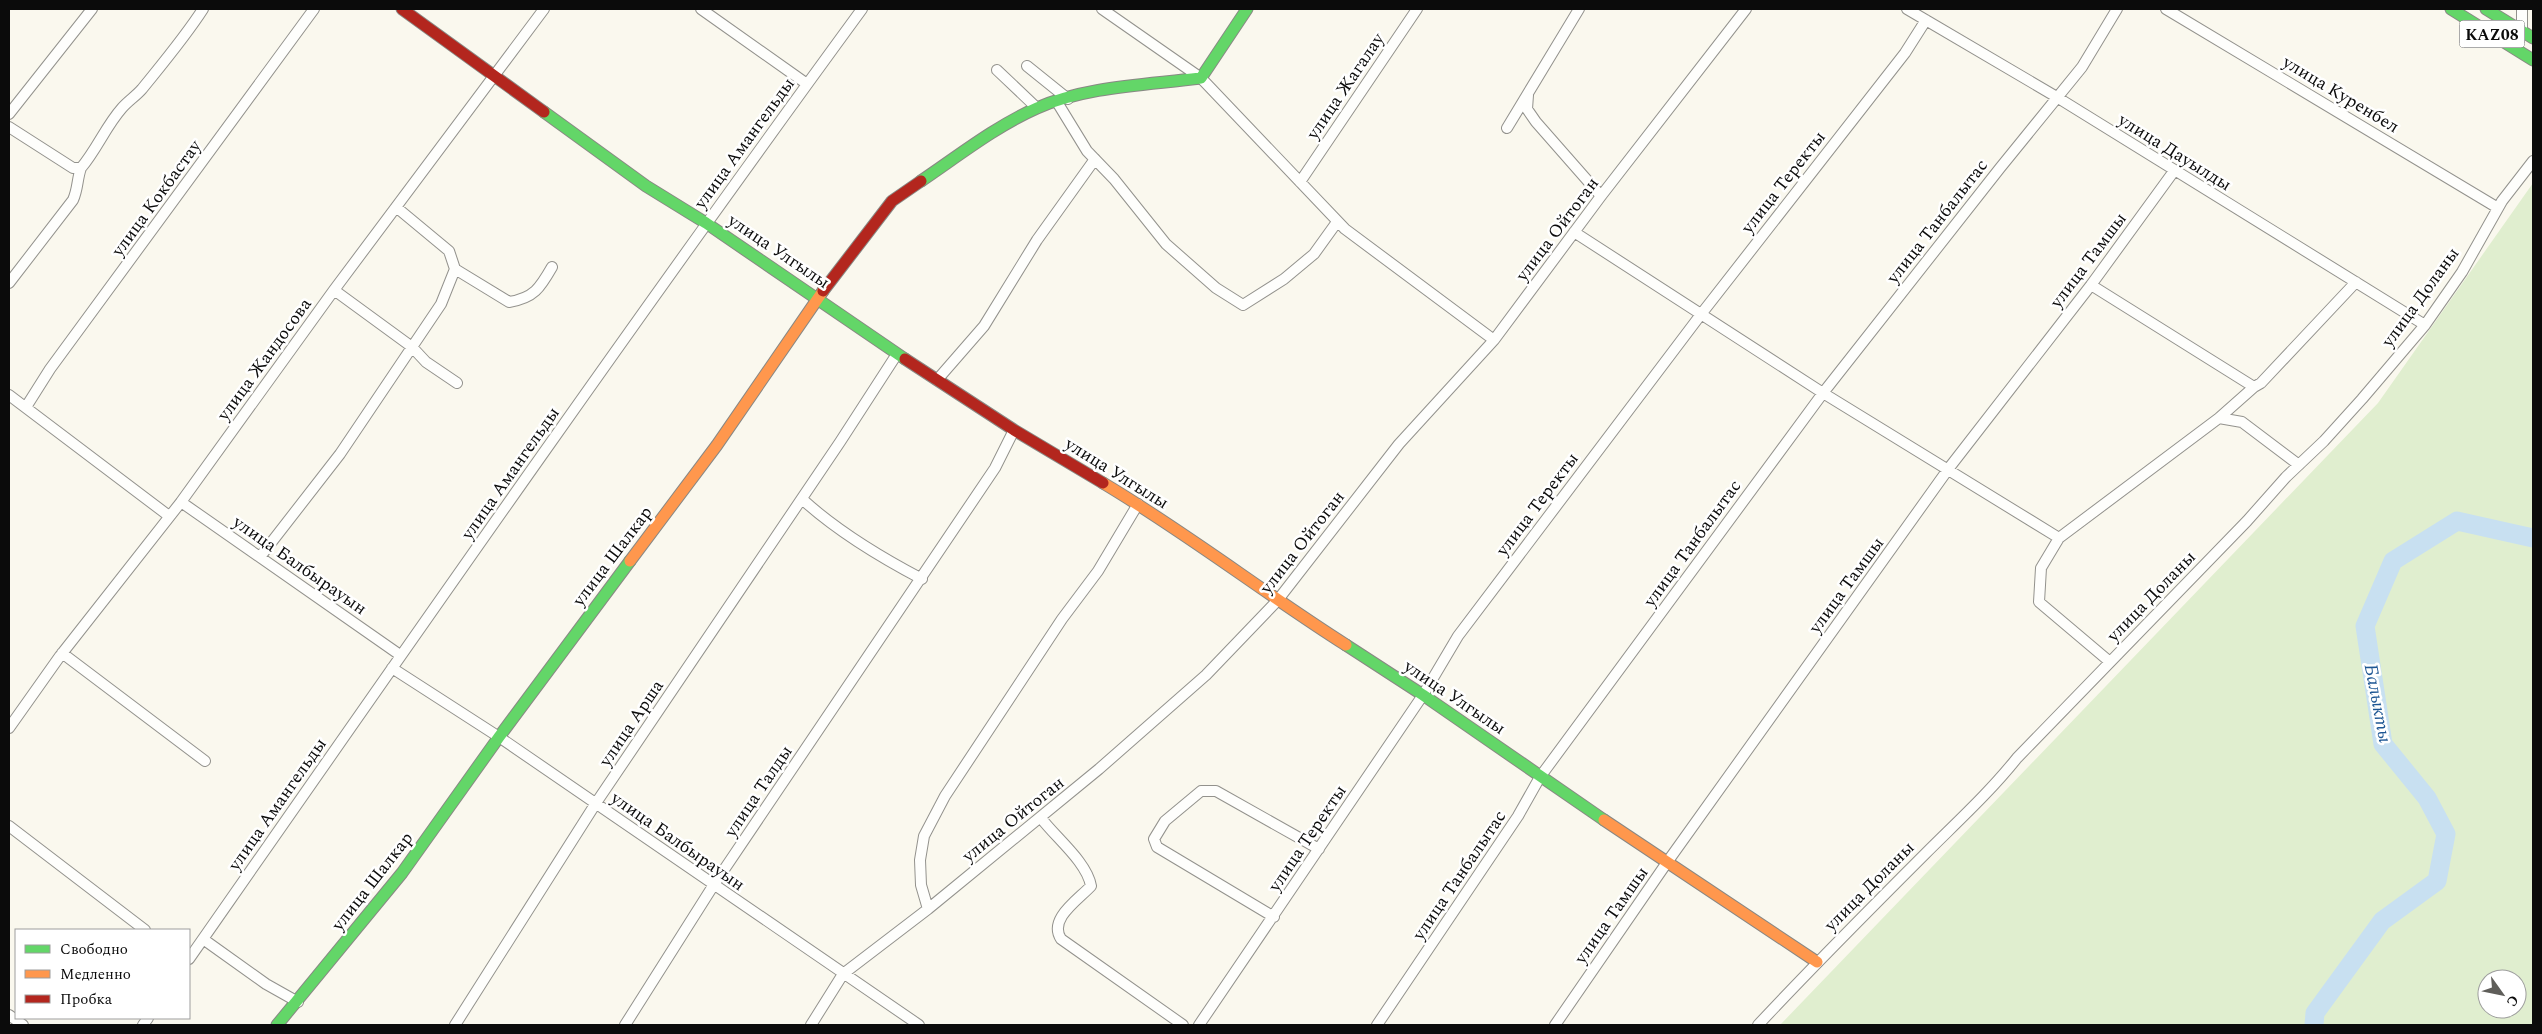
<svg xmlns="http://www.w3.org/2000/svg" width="2542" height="1034" font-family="Spectral,serif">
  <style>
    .grass { fill: #e0eecf; fill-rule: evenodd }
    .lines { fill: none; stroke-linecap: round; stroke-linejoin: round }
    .river { stroke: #c8e0f1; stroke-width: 19 }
    .street-casing { stroke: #93928d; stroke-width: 12 }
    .fast-casing { stroke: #898884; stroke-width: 13 }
    .slow-casing { stroke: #898884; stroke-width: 13 }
    .jam-casing { stroke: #898884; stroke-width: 13 }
    .street { stroke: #fefefc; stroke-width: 10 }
    .fast { stroke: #63d668; stroke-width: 11 }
    .slow { stroke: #ff974d; stroke-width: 11 }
    .jam { stroke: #b3261e; stroke-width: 11 }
    .labels { text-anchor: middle; stroke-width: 5; stroke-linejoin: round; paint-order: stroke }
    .shield { fill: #fff; stroke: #545454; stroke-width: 1 }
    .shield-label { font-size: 16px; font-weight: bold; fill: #0b0b0b }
    .street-label { font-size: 18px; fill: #0b0b0b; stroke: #fff }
    .water-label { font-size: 19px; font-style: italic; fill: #1d5693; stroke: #fff }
  </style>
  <rect width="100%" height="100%" fill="#faf8ee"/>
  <path class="grass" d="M2533 183V1025H1780L2378 403ZM2487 979H2517V1009H2487Z"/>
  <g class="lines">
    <path class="river" d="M2314 1025 2315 1013 2382 921 2437 881 2446 834 2427 798 2383 744 2365 626 2393 561 2457 521 2533 538"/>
    <defs>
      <path id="street" d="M701 9 807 84
        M1102 9 1201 78 1345 229 1494 340
        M1907 9 2055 96 2425 325
        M2166 9 2498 208
        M2522 9V31
        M1027 66 1068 99
        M997 70 1037 108
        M1528 95 1527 109 1536 122 1601 196
        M1057 102 1087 151 1114 179 1166 244 1216 288 1243 305 1284 279 1314 254 1337 222
        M9 114 92 9
        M9 127 73 168H81C97 149 106 126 122 108 128 101 136 96 142 89 163 63 185 37 203 9
        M1507 128 1579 9
        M1300 182 1417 9
        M1574 232 1823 393 2059 538 2041 568 2039 602 2110 662
        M455 269 509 302C534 298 540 288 552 267
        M9 283 73 200C78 189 77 179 81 168
        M2091 285 2254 387 2261 383 2356 282
        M334 290 412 347 426 362 457 383
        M937 380 984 326 1037 240 1095 159
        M9 395 169 516
        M26 407 50 369 314 9
        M2219 418 2242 422 2299 465
        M802 499C837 531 880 557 922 579
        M181 502 400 655
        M2059 538 2219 418 2254 387
        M260 557 340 454 441 304 455 269 449 251 396 207
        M62 653 205 761
        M392 668 499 737 919 1025
        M9 728 60 656 181 502 334 290 544 9
        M1041 818C1055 837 1087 862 1091 886 1078 900 1048 919 1061 939L1183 1025
        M9 826 145 930
        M928 909 921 885 920 860 924 836 945 796 1062 619 1098 571 1138 504
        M1274 917 1157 847 1154 839 1165 821 1201 791H1216L1319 849
        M203 939 266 984 298 1002
        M189 959C411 641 633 322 862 9
        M9 1015 23 1025
        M143 1025 148 1018
        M455 1025 596 803 840 442 897 354
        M625 1025 713 886 995 468 1014 430
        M811 1025 843 974 928 909 1099 769 1206 675 1277 601 1399 444 1494 340 1601 196 1746 9
        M1199 1025 1423 695 1458 636 1702 313 1905 53 1926 20
        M1377 1025 1518 816 1540 777 1823 393 2000 168 2082 67 2117 9
        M1555 1025 1668 861 1949 468 2091 285 2174 171
        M1758 1025C1812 967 1869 910 1925 854 1957 822 1989 793 2017 758L2247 521 2286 477 2324 441 2362 399 2425 325 2462 272 2502 201 2533 161"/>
      <path id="fast" d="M2451 9 2533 60
        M2486 9 2533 38
        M544 112 646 186 706 223 905 359
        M921 181C958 156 996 126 1037 108 1087 86 1147 85 1201 78L1247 9
        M1346 645 1423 695 1604 820
        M277 1025 402 873 499 737 630 561"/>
      <path id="slow" d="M1103 483C1187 533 1264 593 1346 645
        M630 561 717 445 823 291
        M1604 820 1817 962"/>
      <path id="jam" d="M402 9 544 112
        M823 291 892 201 921 181
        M905 359 1014 430 1103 483"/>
    </defs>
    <use href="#street" class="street-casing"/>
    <use href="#fast" class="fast-casing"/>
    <use href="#slow" class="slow-casing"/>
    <use href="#jam" class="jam-casing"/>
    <use href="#street" class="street"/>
    <use href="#fast" class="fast"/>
    <use href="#slow" class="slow"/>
    <use href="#jam" class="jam"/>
  </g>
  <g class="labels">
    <rect class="shield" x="2459.5" y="20.5" width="65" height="27" rx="4"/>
    <g class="shield-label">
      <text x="2492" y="40">KAZ08</text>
    </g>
    <g class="street-label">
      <text transform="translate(1345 86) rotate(-56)" y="6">улица Жагалау</text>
      <text transform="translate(2341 94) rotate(31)" y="6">улица Куренбел</text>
      <text transform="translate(744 143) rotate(-54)" y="6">улица Амангельды</text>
      <text transform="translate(2175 152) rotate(32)" y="6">улица Дауылды</text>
      <text transform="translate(1783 182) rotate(-52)" y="6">улица Теректы</text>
      <text transform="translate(156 198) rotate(-54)" y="6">улица Кокбастау</text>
      <text transform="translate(1937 221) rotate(-52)" y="6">улица Танбалытас</text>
      <text transform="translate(1557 229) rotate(-53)" y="6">улица Ойтоган</text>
      <text transform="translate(779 251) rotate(34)" y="6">улица Улгылы</text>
      <text transform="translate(2088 260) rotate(-53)" y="6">улица Тамшы</text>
      <text transform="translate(2420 297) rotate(-54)" y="6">улица Доланы</text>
      <text transform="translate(264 359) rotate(-54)" y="6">улица Жандосова</text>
      <text transform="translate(510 473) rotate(-55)" y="6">улица Амангельды</text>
      <text transform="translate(1117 473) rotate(32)" y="6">улица Улгылы</text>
      <text transform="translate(1537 504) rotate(-53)" y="6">улица Теректы</text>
      <text transform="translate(1302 542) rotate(-52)" y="6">улица Ойтоган</text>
      <text transform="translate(1692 543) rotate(-54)" y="6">улица Танбалытас</text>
      <text transform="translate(612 556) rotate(-53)" y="6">улица Шалкар</text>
      <text transform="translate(300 565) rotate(35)" y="6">улица Балбырауын</text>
      <text transform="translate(1846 585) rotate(-54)" y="6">улица Тамшы</text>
      <text transform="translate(2151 596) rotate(-46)" y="6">улица Доланы</text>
      <text transform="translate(1455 697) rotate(34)" y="6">улица Улгылы</text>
      <text transform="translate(631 723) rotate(-56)" y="6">улица Арша</text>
      <text transform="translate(758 791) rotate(-56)" y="6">улица Талды</text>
      <text transform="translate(277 804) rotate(-55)" y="6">улица Амангельды</text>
      <text transform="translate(1013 819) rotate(-39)" y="6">улица Ойтоган</text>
      <text transform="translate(1307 838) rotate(-56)" y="6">улица Теректы</text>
      <text transform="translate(678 841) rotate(35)" y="6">улица Балбырауын</text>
      <text transform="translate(1459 875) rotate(-56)" y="6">улица Танбалытас</text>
      <text transform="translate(372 881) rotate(-52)" y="6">улица Шалкар</text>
      <text transform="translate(1869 886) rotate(-45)" y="6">улица Доланы</text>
      <text transform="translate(1611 915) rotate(-55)" y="6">улица Тамшы</text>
    </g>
    <g class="water-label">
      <text transform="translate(2379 703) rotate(79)" y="7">Балыкты</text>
    </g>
  </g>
  <rect width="2542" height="1034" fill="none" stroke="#0b0b0b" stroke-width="20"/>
  <rect x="15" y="929" width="175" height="90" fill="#ffffff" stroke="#9d9d9d"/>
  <rect x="25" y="945" width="25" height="8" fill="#63d668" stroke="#9d9d9d"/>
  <text x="60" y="954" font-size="15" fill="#0b0b0b">Свободно</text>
  <rect x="25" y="970" width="25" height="8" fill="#ff974d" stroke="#9d9d9d"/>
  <text x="60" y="979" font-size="15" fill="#0b0b0b">Медленно</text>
  <rect x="25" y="995" width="25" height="8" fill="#b3261e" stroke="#9d9d9d"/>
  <text x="60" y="1004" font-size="15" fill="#0b0b0b">Пробка</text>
  <g transform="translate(2502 994) rotate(123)"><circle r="24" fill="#ffffff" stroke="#9d9d9d"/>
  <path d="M0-4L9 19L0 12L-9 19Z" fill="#5f5e5a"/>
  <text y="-8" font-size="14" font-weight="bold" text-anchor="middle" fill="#0b0b0b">С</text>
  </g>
</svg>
